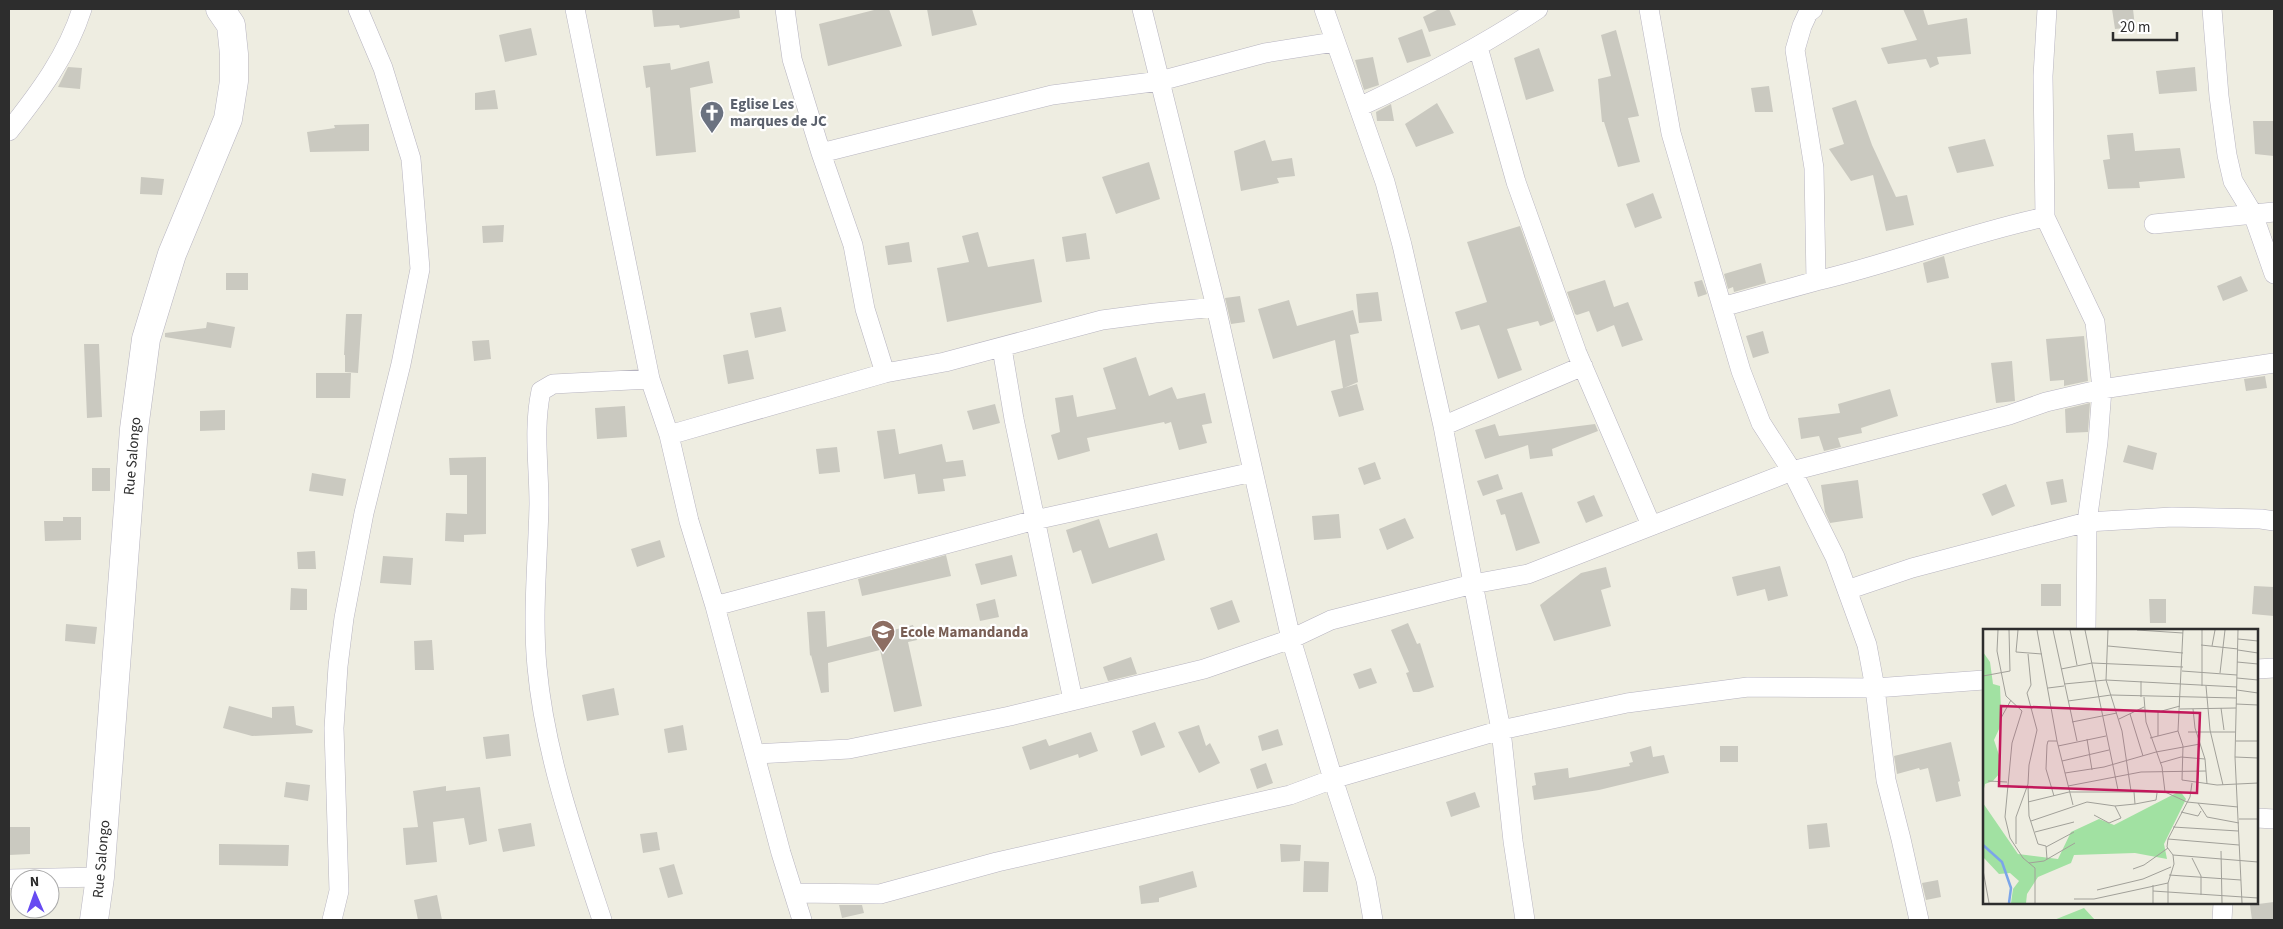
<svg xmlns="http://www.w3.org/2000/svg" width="2283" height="929" font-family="'Source Sans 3',sans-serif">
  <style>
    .green { fill: #a1e1a2 }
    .building { fill: #cac9c0 }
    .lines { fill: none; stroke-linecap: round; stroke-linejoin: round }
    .street-casing { stroke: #b7b4c0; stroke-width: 20 }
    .secondary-casing { stroke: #b7b4c0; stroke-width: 29 }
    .street { stroke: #fff; stroke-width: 19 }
    .secondary { stroke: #fff; stroke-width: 28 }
    .labels { text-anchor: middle; stroke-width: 4.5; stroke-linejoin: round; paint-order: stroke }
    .worship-label { font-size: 15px; font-weight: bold; fill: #5b616d; stroke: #fff; text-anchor: start }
    .street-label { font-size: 15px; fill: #2d2d2d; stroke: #fff }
    .education-label { font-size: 15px; font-weight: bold; fill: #785e54; stroke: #fff; text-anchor: start }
    .inset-river { fill: none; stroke: #7ba5e9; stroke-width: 2.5 }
    .inset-road { fill: none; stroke: #a1a099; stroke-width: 1 }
    .view { fill: #c2185b; fill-opacity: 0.15; stroke: #c2185b; stroke-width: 2.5 }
    .inset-edge { fill: none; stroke: #2d2d2d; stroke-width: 2.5 }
  </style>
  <rect width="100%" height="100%" fill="#eeede1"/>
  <path class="green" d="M2084 908 2095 920H2054Z"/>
  <path class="building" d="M652 9H739L740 18 680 28 679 25 654 27Z
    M878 9H889L902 46 828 66 819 24Z
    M927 9H972L977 25 932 36Z
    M1439 9H1449L1456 25 1429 32 1423 17Z
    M1903 9H1923L1928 25 1967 18 1971 54 1937 57 1939 64 1930 68 1926 59 1888 64 1881 48 1917 40Z
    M2112 9H2133L2135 27 2115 29Z
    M531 28 537 55 505 62 499 35Z
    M1422 29 1431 56 1407 63 1398 38Z
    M1616 30 1639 116 1628 118 1640 162 1618 167 1604 122H1602L1598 79 1611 76 1601 35Z
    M1539 48 1554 91 1526 100 1514 58Z
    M1373 57 1379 85 1364 90 1355 60Z
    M709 61 713 83 690 88 696 152 656 156 650 87 646 88 643 66 670 63 671 70Z
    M68 67 82 68 80 89 58 87Z
    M2195 67 2197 91 2159 94 2156 71Z
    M1769 86 1773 112H1755L1751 88Z
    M495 90 498 109 475 110V93Z
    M1856 100 1872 145 1896 197 1907 195 1914 225 1886 231 1873 175 1851 181 1829 149 1844 144 1832 108Z
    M1437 103 1454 133 1416 147 1405 124Z
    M1391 104 1394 121H1377L1376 112Z
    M2253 121H2274V156L2255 154Z
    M369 124V151L310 152 307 132 335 128 334 125Z
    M2133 133 2135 151 2180 148 2185 178 2139 182 2140 188 2108 189 2103 160 2110 159 2107 135Z
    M1985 139 1994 166 1957 173 1948 147Z
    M1265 140 1272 161 1292 158 1295 176 1277 178 1279 183 1241 191 1234 151Z
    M1149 162 1160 199 1116 214 1102 177Z
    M141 177 164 179 162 195 140 194Z
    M1653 193 1662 218 1635 228 1626 204Z
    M504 225 503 242 483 243 482 226Z
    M1520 226 1554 321 1540 326 1538 321 1507 329 1522 370 1498 379 1479 325 1461 330 1455 312 1487 302 1467 242Z
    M978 232 988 267 1034 259 1042 302 947 322 937 268 969 262 962 236Z
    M1086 233 1090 259 1066 262 1062 237Z
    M909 242 912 262 888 265 885 246Z
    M1944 256 1949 278 1927 283 1923 263Z
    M1761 263 1766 283 1734 292 1733 287 1728 289 1724 274Z
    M226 273H248V290H226Z
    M2241 276 2248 291 2223 301 2217 286Z
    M1605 280 1614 307 1628 302 1643 340 1622 347 1614 325 1597 332 1589 311 1577 315 1575 314 1567 292Z
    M1702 280 1707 294 1698 297 1694 282Z
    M1378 292 1382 321 1359 323 1356 294Z
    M1240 296 1245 322 1231 324 1225 298Z
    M1289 300 1297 326 1353 310 1359 333 1350 335 1358 382 1344 388 1357 384 1364 410 1339 417 1331 391 1343 388 1335 340 1273 359 1258 309Z
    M781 307 786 331 755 338 750 313Z
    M346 314H362L358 373 345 372V355H344Z
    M207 322 235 327 231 348 165 337V333L206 328Z
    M1763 331 1769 353 1753 358 1746 336Z
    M2084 336 2088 381 2064 386V380L2050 381 2046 339Z
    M489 340 491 359 474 361 472 341Z
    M84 344H99L102 417 87 418Z
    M748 350 754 379 728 384 723 355Z
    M1136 357 1149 396 1172 387 1177 399 1205 393 1212 423 1202 425 1207 443 1179 450 1171 422 1165 424 1164 422 1087 438 1090 451 1058 460 1051 435 1060 432 1055 398 1073 395 1077 417 1116 409 1103 368Z
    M2012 361 2015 401 1996 403 1991 363Z
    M316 373H351L350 398H316Z
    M2265 376 2267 388 2246 391 2244 379Z
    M1890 389 1898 416 1861 428 1862 433 1838 438 1841 447 1824 451 1819 436 1801 439 1798 418 1840 413 1838 404Z
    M2090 403 2088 432 2066 433 2065 409Z
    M995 404 1000 423 973 430 967 411Z
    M625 406 627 437 597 439 595 408Z
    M225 410V430L200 431V411Z
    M1495 424 1499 436 1595 424 1598 431 1552 449 1553 456 1530 459 1528 445 1485 459 1475 430Z
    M895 429 899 454 942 444 946 462 963 460 966 476 943 479 945 491 918 494 915 474 884 479 877 431Z
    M2128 445 2157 453 2153 470 2123 462Z
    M837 447 840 472 819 474 816 449Z
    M486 457V534L464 535V542L445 541 446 513 467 514V475H450L449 458Z
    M1375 462 1381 479 1364 485 1358 468Z
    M92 468H110V491H92Z
    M312 473 346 479 343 496 309 491Z
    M1498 474 1503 489 1483 496 1477 481Z
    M2063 479 2067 502 2051 505 2046 482Z
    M1858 480 1863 518 1830 523 1825 512 1821 485Z
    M2006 484 2015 506 1992 516 1982 494Z
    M1522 492 1540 543 1516 551 1505 514 1501 515 1496 500Z
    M1594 495 1603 516 1586 523 1577 502Z
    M1339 514 1341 538 1314 540 1312 516Z
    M63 517H81V540L45 541 44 521H63Z
    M1405 518 1414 538 1387 550 1379 529Z
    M1099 519 1109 548 1157 533 1165 560 1092 584 1081 550 1073 553 1066 530Z
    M660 540 665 557 637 567 631 549Z
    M315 551 316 569H298L297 552Z
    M946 555 951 576 862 596 858 579Z
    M1012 555 1017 576 981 585 975 564Z
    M383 556 413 558 411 585 380 583Z
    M1780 566 1788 596 1768 601 1765 589 1737 596 1732 577Z
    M1606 567 1611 587 1601 590 1611 626 1554 641 1540 605 1581 573Z
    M2041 584H2061V606H2041Z
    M2254 586 2274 587V616L2252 614Z
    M291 588 307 589V610H290Z
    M995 599 999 617 980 621 976 604Z
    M2149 599H2166V623H2150Z
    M1232 600 1240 622 1218 630 1210 608Z
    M825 611 827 647 913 625 917 640 908 642 922 706 894 712 880 650 828 663 829 692 821 693 811 655 810 656 807 612Z
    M1408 623 1417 644 1420 643 1434 687 1419 692H1413L1406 673 1409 672 1391 630Z
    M66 624 97 627 95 644 65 641Z
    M432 640 434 670H415L414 641Z
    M1131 657 1137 674 1108 681 1103 667Z
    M1371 668 1377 683 1359 689 1353 674Z
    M614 688 619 715 587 721 582 695Z
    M229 706 272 718V707L294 706 296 725 313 730 312 733 252 736 223 728Z
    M1155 722 1165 747 1141 756 1132 731Z
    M683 725 687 750 668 753 664 729Z
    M1199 725 1206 746 1210 743 1220 763 1199 773 1178 732Z
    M1278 729 1283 745 1262 751 1258 736Z
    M1091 732 1098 751 1079 758 1078 754 1030 770 1022 747 1046 739 1049 746Z
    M509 734 511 756 486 759 483 737Z
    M1951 742 1960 781 1958 782 1961 796 1936 802 1928 768 1920 770 1919 768 1897 774 1894 756Z
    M1651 746 1653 757 1664 755 1669 773 1599 790 1534 800 1532 786 1536 785 1534 773 1568 768 1569 778 1630 766 1629 763 1633 762 1630 752Z
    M1720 746H1738V762H1720Z
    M1266 763 1273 783 1257 789 1250 769Z
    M286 782 310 785 308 801 284 797Z
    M446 786V791L480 787 487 841 469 845 464 818 433 822 437 862 406 865 403 828 418 827 413 791Z
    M1475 792 1480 807 1451 817 1446 802Z
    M531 823 535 846 503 852 498 829Z
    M1827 823 1830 847 1809 849 1807 825Z
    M9 827H30V854L9 855Z
    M657 832 660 850 643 853 640 834Z
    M219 844 289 845 288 866 219 865Z
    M1280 844 1301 845 1300 861 1281 862Z
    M1304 861 1329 862 1328 892H1303Z
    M674 864 683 894 668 898 659 868Z
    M1193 871 1197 887 1159 898V902L1141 904 1139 886Z
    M1938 880 1941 897 1926 900 1922 883Z
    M437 895 442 920H418L414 900Z
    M2274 902V920H2252L2250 905Z
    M839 905H862L864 913 842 918Z"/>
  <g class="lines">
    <defs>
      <path id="street" d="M575 9 650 379 669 435 689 521 715 606 781 853 802 920
        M785 9 792 59 821 153 853 245 865 309 885 373
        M1142 9 1216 307 1291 639 1333 779 1366 880 1373 920
        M1324 9 1385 182 1402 245 1443 426 1501 730 1513 841 1525 920
        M1649 9 1671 133 1741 371 1761 423 1792 471 1835 557 1867 645 1875 688 1886 780 1901 839 1919 920
        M2047 9 2043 76 2045 217 2095 322 2102 389 2098 442 2087 522 2086 630
        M2212 9 2219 96 2227 155 2233 181 2253 214 2274 274
        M1478 47 1516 182 1577 353 1651 525
        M1359 107C1421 78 1481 47 1538 9
        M9 131C39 93 67 56 82 9
        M821 153 1052 95 1160 81 1265 53 1334 42
        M2154 224 2274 212
        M1816 281C1894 263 1968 233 2045 217
        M1722 307 1816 281 1814 168 1795 50 1802 26 1808 13 1813 9
        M1002 348 1014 419 1073 700
        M1443 426 1583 366
        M669 435 885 373 945 362 1102 320 1155 313 1216 307
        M1847 590 1912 568 2087 522 2172 517 2261 519 2274 521
        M715 606 1035 520 1253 472
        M2257 669 2274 668
        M755 754 849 749 1010 716 1204 669 1291 639 1331 620 1473 584 1528 574 1792 471 2009 415 2046 402 2102 389 2274 363
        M2257 818 2274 819
        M9 879 100 877
        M794 893 880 894 997 862 1290 795 1333 779 1501 730 1627 703 1748 687 1875 688 1984 680
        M332 920 339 891 334 728 338 666 344 618 364 513 401 364 420 269 411 159 383 68 358 9
        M602 920C575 838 545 755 537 667 532 613 538 558 539 504 539 466 533 429 541 391L553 384 650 379
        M2222 920 2223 903"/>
      <path id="secondary" d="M94 920 100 877 134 429 146 339 172 254 228 119 234 81V54L231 25 220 9"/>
    </defs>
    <use href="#street" class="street-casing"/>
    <use href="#secondary" class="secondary-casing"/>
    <use href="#street" class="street"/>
    <use href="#secondary" class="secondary"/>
  </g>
  <defs>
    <symbol id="church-pin" viewBox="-11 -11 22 30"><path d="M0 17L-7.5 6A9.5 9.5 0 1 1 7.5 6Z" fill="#6b7280" stroke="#fff"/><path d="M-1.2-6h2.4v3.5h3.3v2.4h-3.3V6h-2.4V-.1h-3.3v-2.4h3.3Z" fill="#fff"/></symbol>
    <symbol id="school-pin" viewBox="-11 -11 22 30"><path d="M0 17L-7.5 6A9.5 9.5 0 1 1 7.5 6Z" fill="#8d6e63" stroke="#fff"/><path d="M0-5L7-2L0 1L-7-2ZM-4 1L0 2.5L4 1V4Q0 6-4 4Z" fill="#fff"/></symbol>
  </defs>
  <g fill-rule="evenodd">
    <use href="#church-pin" x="698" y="99" width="28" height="38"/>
    <use href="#school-pin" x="869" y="618" width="28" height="38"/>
  </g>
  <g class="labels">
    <g class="worship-label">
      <text x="730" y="109">Eglise Les<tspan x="730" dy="17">marques de JC</tspan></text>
    </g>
    <g class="street-label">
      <text transform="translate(132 456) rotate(-85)" y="5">Rue Salongo</text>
      <text transform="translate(101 859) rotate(-85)" y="5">Rue Salongo</text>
    </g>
    <g class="education-label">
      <text x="900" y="637">Ecole Mamandanda</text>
    </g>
  </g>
  <g transform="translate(1983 629)">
    <rect width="275" height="275" fill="#eeede1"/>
    <path d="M0 23 7 33 10 55 17 57 18 82 17 98 11 111 17 129 16 145 10 152 2 155 0 164ZM197 162 203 170 181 215 184 230 152 224 91 226 88 234 55 248 44 265 43 274H28L30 260 36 252 27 244 16 245 0 228V174L35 225 75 230 88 203 116 190 131 196Z" fill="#a1e1a2"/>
    <path class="inset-river" d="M0 216 19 233 28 259 26 274"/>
    <path class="inset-road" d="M15 1 14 22 23 67 39 82 29 114 22 188 27 209 40 229 52 239V274M35 1 33 23 59 25M54 1 74 112 90 176M70 1 94 112M87 1 94 36M102 1 135 161M125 1 123 51 139 102 148 162M154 1 200 4M200 1 195 102 200 117 199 151 234 156 275 154M219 1V57M255 1 252 128 259 274M255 10 275 12M218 16 255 20M125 17 200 24M229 17 232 1M255 21 275 24M254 33 275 35M78 40 109 34 200 38M199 42 254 46M237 44 242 1M0 47 27 42 26 1M254 49 275 51M158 52V68M81 55 123 51 254 58M223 57 227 101 240 156M65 59 81 57M254 61 275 64M85 72 128 66 253 69M253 75 275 76M238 79 241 101M197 80 253 79M210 80 212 99 222 130 224 155M156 81 177 82M147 85 160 127M18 89 28 71M136 90 161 78M89 93 134 84M205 103H253M175 107 195 102M167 109 175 107V83L197 77M104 110 109 141M253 112H275M75 117 123 107M252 128 275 129M79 132 126 121M177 134 198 128 222 130M82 144 121 138 173 123 217 115M5 152 24 153M209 154 207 168 185 210 184 218 190 226 275 233M45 157 46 187 55 215 63 217 64 230M85 157 158 143 223 142M182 163 204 173 255 178M71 167 63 140 64 116 65 112H74M45 173 86 163H182L179 138 163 93 161 68M215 174 224 188 256 194M152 175 173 171 174 164M198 183 215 187 218 182M111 186 126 194 138 189 132 177 152 175 151 163M256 190H275M48 192 104 173 132 177M190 198 255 202M52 203 91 193M185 210 256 216M33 215V188L45 155 46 136 54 101 44 64 48 56 45 25M63 218 91 203M238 222 239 274M209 229 218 247V266M46 234 61 232 92 214M150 240 161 236 185 219M0 241 6 274M186 246 258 251M114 261 160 250 188 238M170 262 275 269M91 270H111L185 254M170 274V256M185 274V254L191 235 190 226"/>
    <path class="view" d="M18 77 217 84 214 164 16 157Z"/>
    <rect width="275" height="275" class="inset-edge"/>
  </g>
  <rect width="2283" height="929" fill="none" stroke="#2d2d2d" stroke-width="20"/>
  <g transform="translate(35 894) rotate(358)"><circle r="24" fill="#ffffff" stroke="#ababab"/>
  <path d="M0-4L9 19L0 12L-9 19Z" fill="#674bf1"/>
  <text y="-8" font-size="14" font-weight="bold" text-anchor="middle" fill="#2d2d2d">N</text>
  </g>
  <path d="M2113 32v8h64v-8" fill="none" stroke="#2d2d2d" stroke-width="2.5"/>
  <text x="2120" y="32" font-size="15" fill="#2d2d2d" stroke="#ffffff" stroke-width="4" paint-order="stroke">20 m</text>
</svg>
